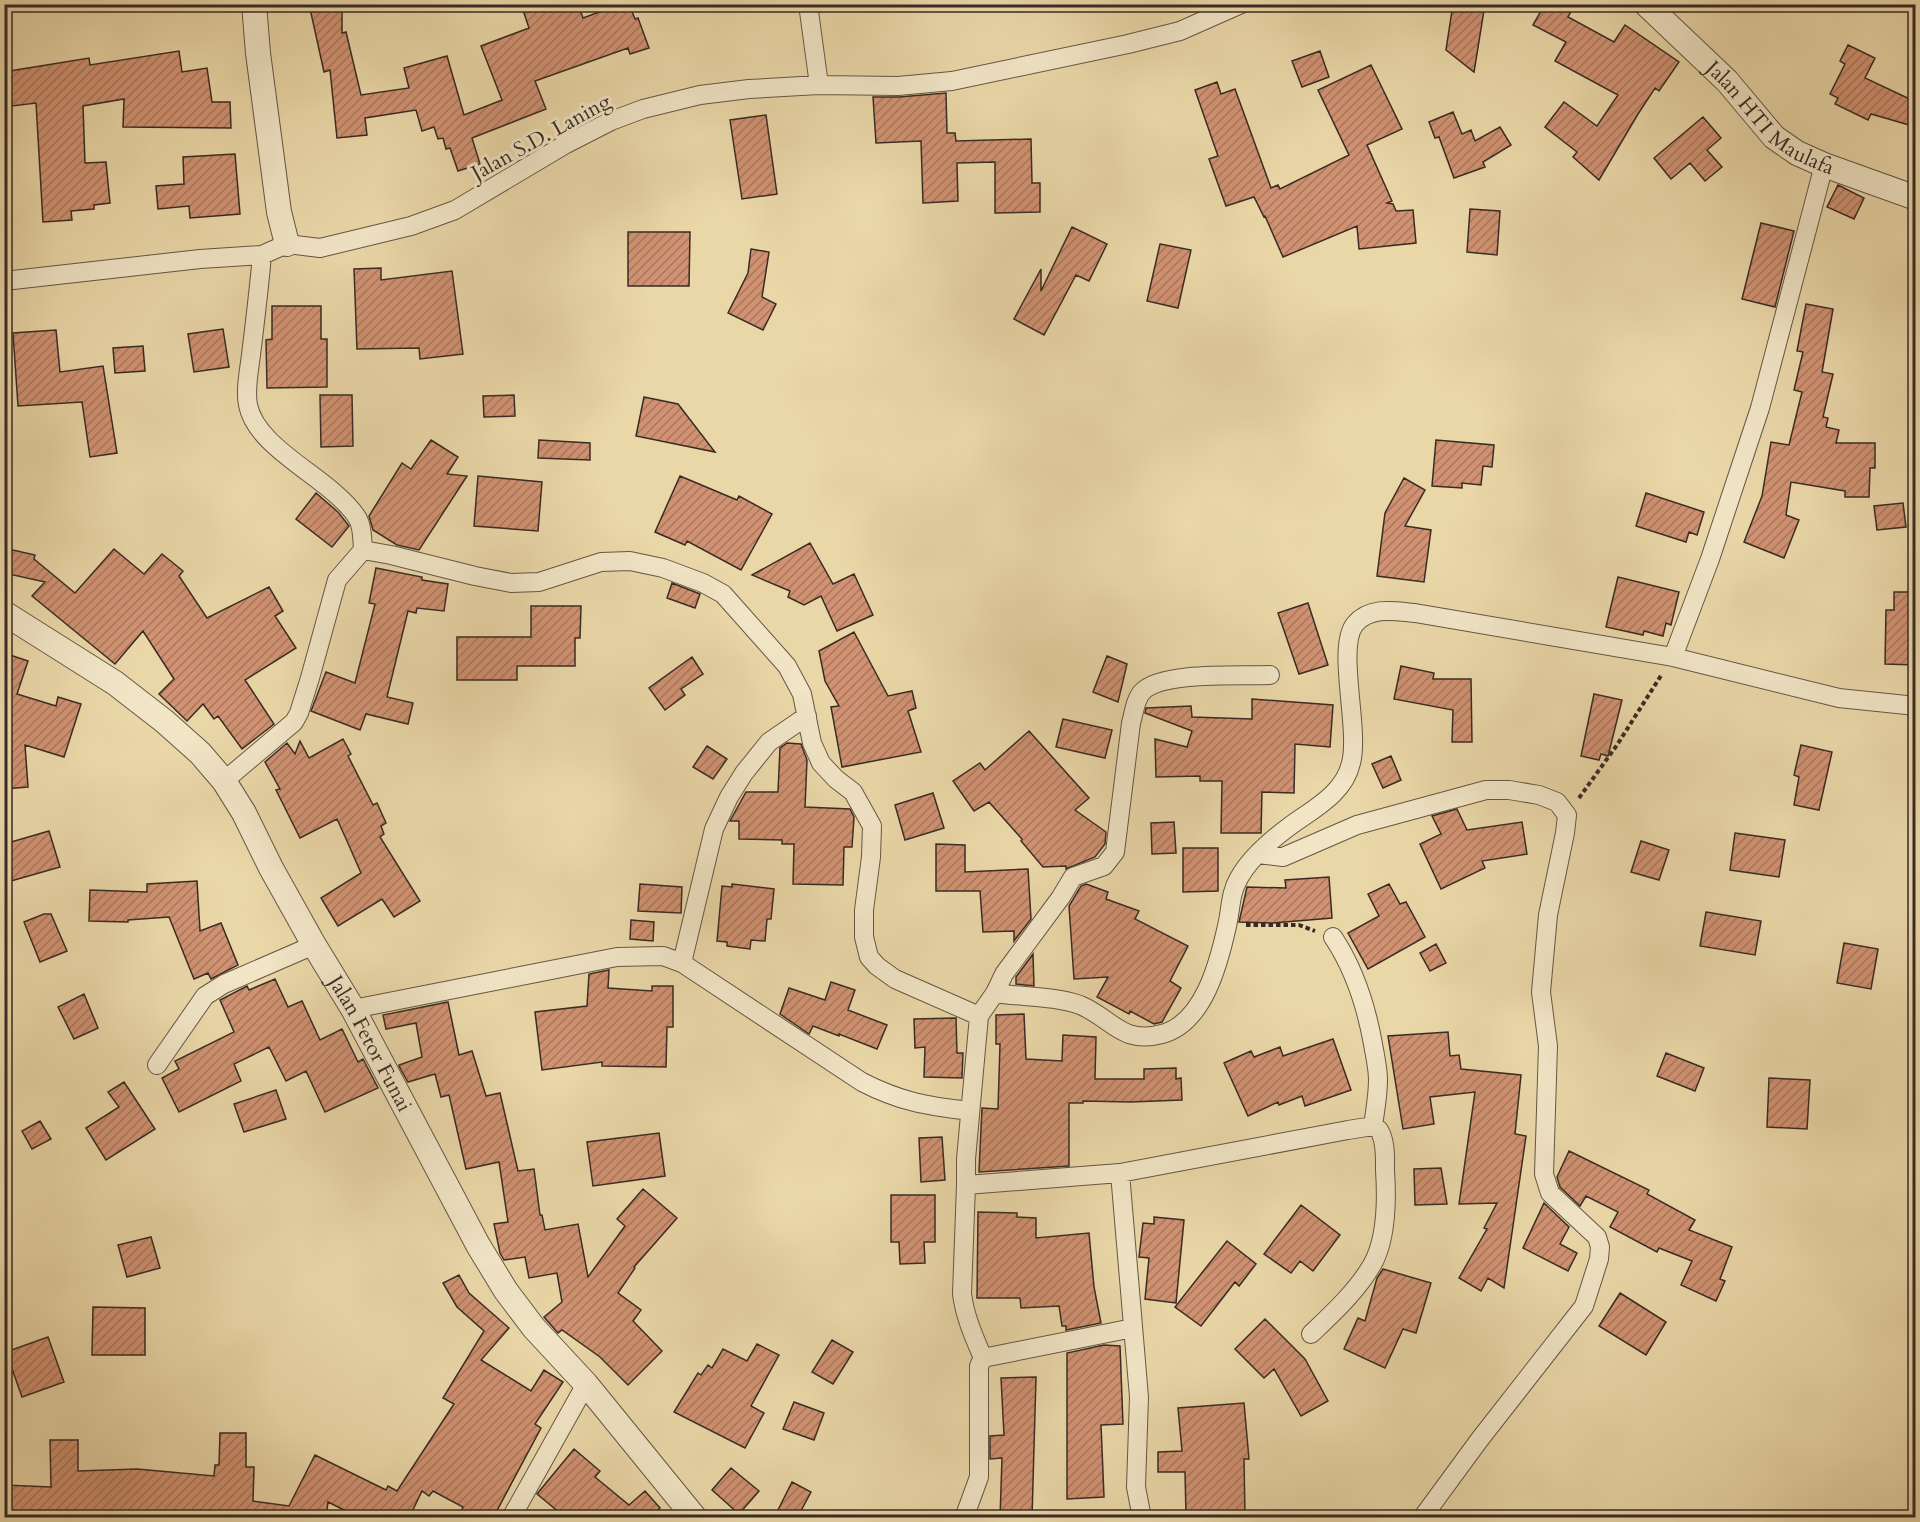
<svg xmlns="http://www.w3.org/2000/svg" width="1920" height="1522" font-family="Cardo,serif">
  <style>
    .building { fill: url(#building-hatch); stroke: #392b24; stroke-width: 1.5 }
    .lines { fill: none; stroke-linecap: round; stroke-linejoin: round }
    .minor-casing { stroke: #655645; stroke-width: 20 }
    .tertiary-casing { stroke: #655645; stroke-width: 26 }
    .path { stroke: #392b24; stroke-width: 4; stroke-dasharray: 4.5 3; stroke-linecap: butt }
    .minor { stroke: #f1e5c6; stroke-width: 18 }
    .tertiary { stroke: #f1e5c6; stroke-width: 24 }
    .labels { text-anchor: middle; stroke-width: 6; stroke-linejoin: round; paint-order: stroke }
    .street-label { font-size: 21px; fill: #392b24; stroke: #f1e5c6 }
  </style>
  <defs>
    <pattern id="building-hatch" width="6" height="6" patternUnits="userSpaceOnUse" patternTransform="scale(1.5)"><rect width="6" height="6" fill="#d09272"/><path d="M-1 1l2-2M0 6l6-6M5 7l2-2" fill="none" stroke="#aa775d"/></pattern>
  </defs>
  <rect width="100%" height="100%" fill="#ead7a8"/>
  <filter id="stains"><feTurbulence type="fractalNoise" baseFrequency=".00333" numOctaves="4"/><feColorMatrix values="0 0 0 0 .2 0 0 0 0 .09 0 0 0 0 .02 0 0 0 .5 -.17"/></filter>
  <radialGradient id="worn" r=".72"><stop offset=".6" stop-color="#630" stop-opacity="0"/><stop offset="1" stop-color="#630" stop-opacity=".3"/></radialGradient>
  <path class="building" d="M309 4H342V33L346 32 361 95 409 88 404 68 447 56 464 115 502 100 481 46 529 28 521 4H578L583 18 621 4H629L635 19 638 18 649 48 630 54 628 48 535 81 546 109 472 138 480 164 458 171 450 148 446 149 443 138 438 139 434 127 422 131 416 110 365 118 367 135 337 138 330 70 324 72Z
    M1453 4H1485L1474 72 1446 50Z
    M1545 4H1575L1568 17 1614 42 1625 25 1679 62 1659 91 1655 88 1638 114 1599 180 1573 157 1577 152 1545 127 1564 102 1597 126 1618 95 1555 61 1566 42 1533 25Z
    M1848 45 1875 58 1865 78 1916 102V127L1871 114 1868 120 1835 104 1838 98 1830 94 1845 64 1840 61Z
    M179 51 182 72 207 68 212 102H230L231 128 123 127 124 99 83 106 85 163 106 162 110 203 94 205V209L71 211 72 220 43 222 36 103 4 107V72L89 58 90 65Z
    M1320 51 1329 77 1302 87 1292 61Z
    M1371 65 1402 129 1367 145 1392 201 1387 203 1393 204 1396 211 1413 210 1416 243 1359 249 1357 226 1283 257 1265 216 1264 217 1254 197 1226 206 1209 159 1218 156 1195 90 1217 82 1221 94 1235 89 1271 188 1278 185 1280 189 1349 155 1318 90Z
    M946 93 947 133H955L956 141 1031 139 1032 183H1040V212L995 213V162L957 163 958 201 923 203 921 141 876 143 873 97H899Z
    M1453 112 1462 134 1471 130 1475 141 1500 127 1511 145 1483 162 1485 167 1454 178 1439 137 1435 138 1429 122Z
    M766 115 777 194 742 199 730 120Z
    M1703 117 1721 138 1707 150 1722 167 1705 181 1690 163 1671 179 1654 158Z
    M235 154 240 214 190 218 189 206 158 209 156 186 184 184 183 157Z
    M1838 185 1864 198 1854 219 1827 207Z
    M1470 209 1500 211 1497 255 1467 252Z
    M1761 223 1794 231 1775 307 1742 299Z
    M1072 227 1107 244 1089 281 1076 275 1044 335 1014 319 1041 269V291Z
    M628 232H690L689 286H628Z
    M1160 244 1191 250 1178 308 1147 301Z
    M751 249 769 252 762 297 776 304 763 330 728 313 748 273Z
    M381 268V280L452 271 463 354 420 359 419 348 357 349 354 269Z
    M1806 304 1833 309 1822 372 1833 374 1823 417 1828 418 1826 427 1839 430 1836 443H1875V468H1870L1869 497H1845V491L1791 482 1786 515 1799 520 1784 558 1744 542 1762 496 1771 442 1789 445 1802 392 1794 390 1803 352 1797 351Z
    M272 306H321V339H327V387L267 388 266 340 272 339Z
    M223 329 229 367 194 372 188 334Z
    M56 330 60 372 103 366 117 453 90 457 82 402 18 406 13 333Z
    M143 346 145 371 115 373 113 348Z
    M320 395H352L353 446 321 447Z
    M514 395 515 416 484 417 483 396Z
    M644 397 678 404 715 452 636 436Z
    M431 440 458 457 447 474 467 476 419 550 397 545 373 530 369 516 402 463 411 469Z
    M539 440 590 443V460L538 458Z
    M1436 440 1494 445 1492 467 1483 466 1481 485 1462 483V488L1432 486Z
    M478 476 542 482 538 531 474 526Z
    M680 476 737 500 739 496 772 514 741 570 687 541 685 545 655 532Z
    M1404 478 1425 490 1405 526 1431 530 1424 582 1377 576 1385 513Z
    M316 493 338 512 349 526 332 547 296 519Z
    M1646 493 1704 512 1697 535 1689 532 1686 542 1636 526Z
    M1903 503 1906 527 1877 530 1874 506Z
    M810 543 833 584 854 574 873 615 837 631 821 596 804 605 788 597 790 591 752 575Z
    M4 548 35 555 34 559 75 593 114 549 144 574 162 554 183 571 179 576 207 618 269 587 283 611 275 616 296 648 245 680 274 724 242 749 218 716 214 719 203 704 187 721 159 694 174 679 143 631 115 664 32 596 45 582 4 573Z
    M376 568 422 577V580L448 584 444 611 417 608 416 613 408 611 387 697 413 703 408 724 366 714 360 730 311 711 326 672 355 683 375 604 369 603Z
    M1618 577 1679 592 1671 625 1666 623 1663 636 1644 631 1643 635 1606 627Z
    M672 583 700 594 695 608 667 598Z
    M1894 592H1916V665L1885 664 1886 610H1894Z
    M1308 603 1328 665 1299 674 1278 613Z
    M531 606H581L580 638H575V666H517V680H457V637H531Z
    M854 632 888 696 912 691 916 708 908 711 921 752 842 767 831 707 839 706 825 681 819 651Z
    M4 653 28 661 17 694 56 706 58 697 81 704 64 757 25 745 28 787 4 789Z
    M1107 656 1127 664 1118 702 1093 692Z
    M692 657 703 674 681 689 685 695 665 710 649 688Z
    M1401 666 1434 673 1433 679H1471L1472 742H1452L1453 710 1394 699Z
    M1594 694 1622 700 1608 756 1601 754 1599 760 1581 756Z
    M1252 699 1333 705 1330 747 1295 744 1294 793 1262 792 1261 833H1221L1222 781H1200V776L1156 777 1155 739 1187 747 1192 731 1145 713 1146 708 1191 706 1192 717 1252 719Z
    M1063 719 1112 730 1105 758 1056 747Z
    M1029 731 1089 798 1075 810 1106 832 1105 844 1095 857 1066 869V866L1043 867 1021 841 1022 839 989 802 974 811 953 781 980 763 985 770Z
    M343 739 351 754 348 756 373 805 377 803 386 823 381 826 384 834 380 837 420 901 394 917 382 899 338 926 321 898 361 873 347 841 337 819 300 838 276 790 280 789 265 762 287 743 295 754 300 741 309 758Z
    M787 743 801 744 807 760 805 807 850 809 854 817 852 847H844L843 885 793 884 794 844H782V840L739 839V821H730L746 792H778L780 748Z
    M1801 745 1832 752 1819 810 1794 805 1799 777 1794 775Z
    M707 746 727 759 713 779 693 767Z
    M1391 756 1401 780 1383 788 1372 764Z
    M933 793 944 828 905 840 895 805Z
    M1457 809 1467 830 1522 822 1527 854 1482 861 1485 868 1441 889 1420 844 1441 834 1432 816Z
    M1174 822 1176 853 1152 854 1151 823Z
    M49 831 60 867 4 883V844Z
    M1735 833 1785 840 1779 877 1730 870Z
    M1641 841 1669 850 1659 880 1631 872Z
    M936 844 965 845V872L1028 869 1031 919 1014 941V931L983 932 980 891H936Z
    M1183 848H1218V891L1183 892Z
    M1329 877 1332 918 1273 923 1239 922 1247 887 1286 888 1285 880Z
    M197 881 200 931 221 923 238 965 211 979 208 973 194 979 169 917 128 920V922L89 921 90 890 147 892V884Z
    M640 884 682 887 681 913 638 911Z
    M732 884 774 889 771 919H767L765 941 751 940 750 949 727 946V942L717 941 722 886 732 887Z
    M1086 884 1108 892 1106 899 1139 911 1135 919 1188 946 1170 981 1181 988 1162 1022 1154 1024 1130 1011 1129 1014 1097 997 1108 977 1074 979 1069 906 1081 886Z
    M1389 884 1400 904 1406 902 1425 937 1368 969 1348 933 1379 916 1368 894Z
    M1706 912 1761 921 1755 955 1700 946Z
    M44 914H51L67 951 40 962 24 922Z
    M631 920 654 922 653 941 630 939Z
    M1844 943 1878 949 1871 989 1837 983Z
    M1436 944 1446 963 1430 971 1420 953Z
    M1033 954 1034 986 1016 984V977Z
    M609 970 608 988 652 991V986H673V1027H667L666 1067 602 1066V1062L542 1070 535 1012 587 1006 589 974Z
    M275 979 288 1007 302 1001 320 1040 342 1029 358 1062 363 1059 378 1088 325 1112 306 1071 286 1081 269 1047 234 1064 241 1081 179 1112 162 1078 179 1069 175 1061 234 1032 220 1000 247 986 249 990Z
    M831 982 855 990 848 1010 887 1025 877 1049 839 1034V1036L813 1026 809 1034 780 1014 789 988 825 1000Z
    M84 994 98 1028 74 1039 58 1007Z
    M448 1002 459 1055 472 1051 486 1096 500 1093 518 1171 534 1169 540 1215H542L545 1230 578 1224 588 1277 625 1226 617 1219 643 1189 677 1218 634 1267 635 1268 618 1293 641 1310 633 1321 662 1351 628 1385 600 1357 562 1330 558 1333 544 1317 562 1302 557 1273 529 1278 525 1257 504 1260 500 1253 494 1224 508 1222 499 1162 466 1169 449 1095 441 1097 435 1074 408 1082 399 1066V1065L422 1057 416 1023 386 1029 383 1015Z
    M1024 1014 1026 1059 1062 1061 1063 1035 1096 1037 1095 1079H1144V1069L1176 1068V1079L1181 1078 1182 1100 1130 1102 1083 1101V1103H1069V1166L979 1172 982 1108 998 1109 1000 1044H996V1015Z
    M956 1018 957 1053H963L962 1078 924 1077 925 1047 915 1048 914 1019Z
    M1448 1032 1450 1056 1459 1055 1461 1069 1521 1075 1515 1134 1526 1136 1504 1288 1488 1278 1481 1291 1459 1278 1487 1229 1484 1228 1497 1203 1459 1204 1475 1092 1430 1097 1434 1124 1403 1129 1388 1036Z
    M1333 1039 1351 1090 1305 1106 1302 1096 1279 1105 1278 1102 1248 1116 1224 1063 1251 1051 1254 1057 1280 1047 1283 1056Z
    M1666 1053 1704 1068 1695 1091 1657 1076Z
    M1769 1078 1810 1080 1807 1129 1767 1127Z
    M124 1082 155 1129 106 1160 86 1128 119 1107 108 1092Z
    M276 1090 286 1119 244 1132 234 1104Z
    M40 1121 51 1139 32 1149 22 1131Z
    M659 1133 665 1176 593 1186 587 1142Z
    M942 1137 945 1180 921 1182 919 1138Z
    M1569 1151 1649 1190 1647 1194 1695 1220 1689 1230 1732 1247 1720 1279 1725 1281 1716 1301 1681 1285 1692 1261 1659 1248 1657 1252 1610 1227 1618 1212 1586 1196 1580 1206 1560 1187 1557 1177Z
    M1441 1168 1447 1204 1415 1205 1414 1169Z
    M891 1195H935V1242H924L925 1263 900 1264 899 1242H891Z
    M1544 1203 1569 1227 1560 1244 1577 1253 1568 1271 1523 1248Z
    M1301 1205 1340 1235 1313 1271 1300 1261 1291 1273 1264 1254Z
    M978 1212 1017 1213V1217L1036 1218V1238L1089 1233 1094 1287 1101 1323 1066 1330V1326H1062L1059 1306 1021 1308 1020 1298H977Z
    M1154 1217 1184 1220 1176 1303 1145 1299 1149 1258 1139 1257 1143 1223 1154 1224Z
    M151 1237 160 1268 127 1277 118 1245Z
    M1227 1241 1256 1264 1239 1286 1235 1282 1201 1326 1175 1307Z
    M1383 1269 1431 1283 1416 1333 1403 1329 1385 1368 1344 1349 1358 1318 1365 1321 1377 1278Z
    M459 1275 469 1293 509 1328 481 1360 531 1391 544 1370 563 1382 535 1424 541 1428 493 1518H458L463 1507 433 1491 429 1496 422 1491 409 1518H360L328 1502 326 1518H162V1516L4 1518V1485L51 1487 50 1440H78V1471L137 1469 214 1476 215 1465H219L220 1433H246V1467H254L253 1501 289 1506 315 1455 386 1490 388 1486 397 1491 454 1404 443 1398 484 1331 457 1307 443 1283Z
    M1620 1293 1666 1322 1646 1355 1599 1326Z
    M93 1307 145 1308V1355H92Z
    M1265 1319 1305 1359 1328 1401 1301 1416 1274 1369 1264 1378 1235 1349Z
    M48 1337 64 1382 22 1397 6 1352Z
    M832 1340 853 1352 833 1384 812 1372Z
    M757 1344 779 1355 751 1406 764 1413 745 1448 674 1412 698 1373 701 1375 708 1365 712 1368 723 1349 747 1361Z
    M1104 1345 1120 1346 1123 1424 1101 1425 1104 1497 1067 1499V1353Z
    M1036 1377 1032 1518H1000L1002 1458 990 1459V1436L1004 1435 1001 1378Z
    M794 1402 824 1413 814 1440 783 1429Z
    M1244 1403 1249 1459H1244L1245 1515H1232V1518L1186 1515 1185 1472H1158V1452L1182 1451 1178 1408Z
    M574 1449 600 1471 595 1477 629 1505 645 1491 660 1508 648 1518H566L537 1494Z
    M731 1468 759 1491 739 1514 712 1490Z
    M792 1482 811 1492 797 1518H774Z"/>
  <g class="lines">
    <defs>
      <path id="minor" d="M808 4 819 85
        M262 255C259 289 255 322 251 355 249 371 245 390 248 405 257 451 334 479 358 519 363 528 362 540 363 550
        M4 281 200 259 262 255 287 244 320 248 411 226 455 210 566 144 611 121 643 109 700 95 749 89 819 85 898 86 952 81 1128 44 1180 31 1241 4
        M1673 657 1710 559 1760 408 1824 165
        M224 781 294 722 299 713 310 678 337 580 363 550 391 555 475 576 511 583 539 582 601 562 630 561 663 568 703 583 723 594 787 666 802 694 812 743 821 763 836 779 853 792 872 826 871 857 864 910V937L869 957 877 966 895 979 979 1016
        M1258 854 1283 857 1357 825 1486 790H1509L1539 795 1557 802 1567 815 1565 833 1548 915 1541 992 1548 1046 1544 1174 1550 1193 1597 1237 1600 1247 1599 1259 1584 1306 1480 1439 1422 1518
        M1333 937C1355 970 1366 1005 1373 1044 1375 1056 1378 1068 1378 1080 1378 1096 1375 1111 1373 1126
        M682 963 714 829 729 797 744 773 769 742 807 716
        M995 993C1021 997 1056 996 1080 1005 1112 1018 1121 1045 1162 1034 1204 1023 1219 962 1227 926 1231 909 1230 893 1239 878 1250 858 1271 840 1290 826 1313 809 1344 794 1351 763 1360 729 1336 647 1355 624 1370 606 1395 611 1415 613L1673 657 1839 698 1916 706
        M353 1009 617 957 663 956 682 963 862 1082C901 1102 927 1106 970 1111
        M157 1065 205 996 224 984 314 945
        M1120 1173 966 1185V1159L979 1016 995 993 1004 974 1061 897 1073 877 1104 866 1115 852 1131 723C1134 713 1135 700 1142 692 1161 671 1241 676 1270 675
        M966 1185 962 1294C965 1317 974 1337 983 1358
        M511 1518 586 1384
        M964 1518 979 1477V1366L983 1358 1133 1328
        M1142 1518 1136 1487 1139 1397 1120 1173 1348 1130 1373 1126 1379 1130C1386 1141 1385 1158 1385 1170 1387 1200 1387 1239 1372 1265 1357 1291 1332 1314 1311 1334"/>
      <g id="tertiary">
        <path d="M254 4 258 53 279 212 287 244"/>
        <path id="s1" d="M1646 4 1727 81 1774 137 1797 153 1824 165 1916 198"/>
        <path id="s2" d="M4 613 115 683 164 721 200 753 224 781 244 813 271 868 314 945 353 1009 478 1245 506 1291 534 1328 586 1384 695 1518"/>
      </g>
    </defs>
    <use href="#minor" class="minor-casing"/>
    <use href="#tertiary" class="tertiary-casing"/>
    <path class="path" d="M1579 798 1617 745 1662 674
      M1246 925H1299L1315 931"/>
    <use href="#minor" class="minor"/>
    <use href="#tertiary" class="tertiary"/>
  </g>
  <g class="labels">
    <g class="street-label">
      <text dy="7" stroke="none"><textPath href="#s1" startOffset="170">Jalan HTI Maulafa</textPath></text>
      <text transform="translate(541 137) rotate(-29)" y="7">Jalan S.D. Laning</text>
      <text dy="7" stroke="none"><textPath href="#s2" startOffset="579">Jalan Fetor Funai</textPath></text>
    </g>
  </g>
  <rect width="1920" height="1522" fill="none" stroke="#ead7a8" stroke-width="24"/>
  <rect x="6" y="6" width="1908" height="1510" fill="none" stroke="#392b24" stroke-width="3"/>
  <rect x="12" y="12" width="1896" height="1498" fill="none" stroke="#392b24" stroke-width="1.5"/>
  <rect width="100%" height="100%" filter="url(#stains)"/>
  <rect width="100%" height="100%" fill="url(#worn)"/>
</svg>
